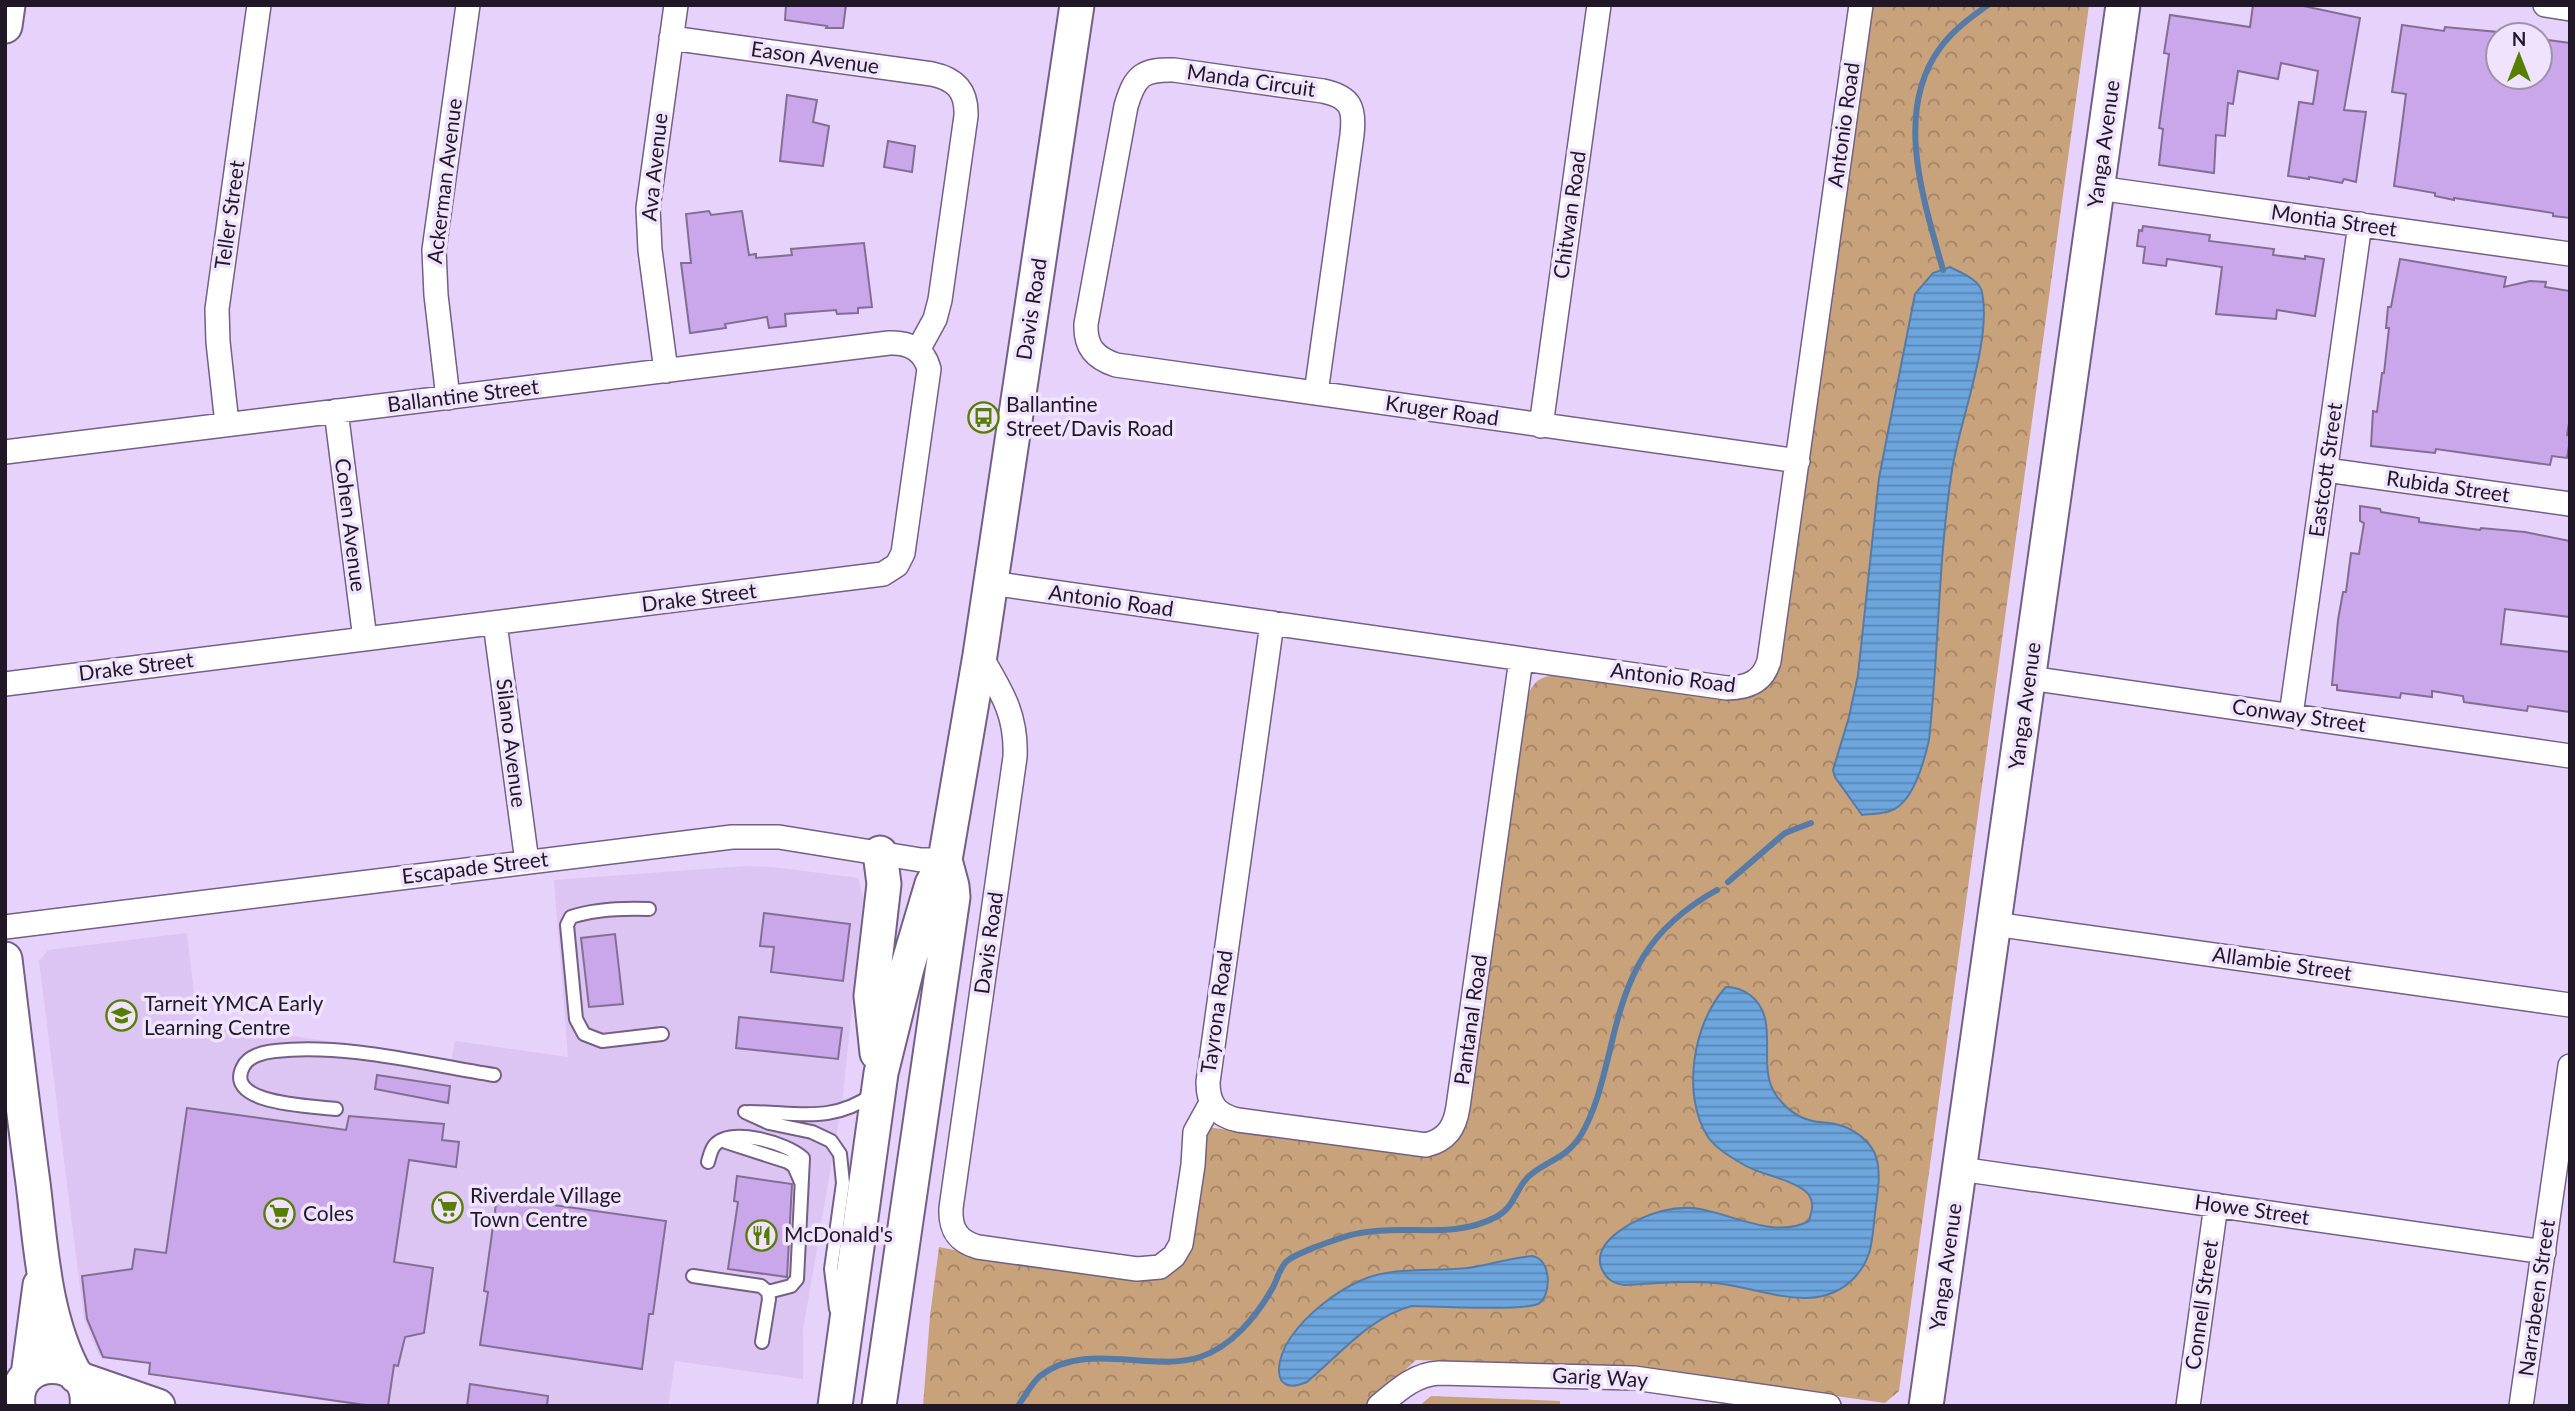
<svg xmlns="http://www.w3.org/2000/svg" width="2575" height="1411" font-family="Lato,sans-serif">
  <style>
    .built { fill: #dcc4f3 }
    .forest { fill: url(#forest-crowns) }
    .water { fill: url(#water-rules); stroke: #567ba6; stroke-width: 2 }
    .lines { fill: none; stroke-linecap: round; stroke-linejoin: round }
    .stream { stroke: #567ba6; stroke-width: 6 }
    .building { fill: #caa7ea; stroke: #826e93; stroke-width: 2 }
    .lane-casing { stroke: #736084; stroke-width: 16 }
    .street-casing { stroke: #736084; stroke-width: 26 }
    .secondary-casing { stroke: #736084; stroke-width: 37 }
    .lane { stroke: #fff; stroke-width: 12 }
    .street { stroke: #fff; stroke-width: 23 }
    .secondary { stroke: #fff; stroke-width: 33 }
    .labels { text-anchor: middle; stroke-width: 7; stroke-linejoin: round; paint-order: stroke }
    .street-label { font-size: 21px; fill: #201827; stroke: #f0e3fd }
    .poi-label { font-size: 21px; fill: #201827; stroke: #f0e3fd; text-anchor: start }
  </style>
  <defs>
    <pattern id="forest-crowns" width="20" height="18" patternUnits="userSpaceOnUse" patternTransform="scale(1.75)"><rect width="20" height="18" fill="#c8a27b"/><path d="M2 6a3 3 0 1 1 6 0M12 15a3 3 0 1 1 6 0" fill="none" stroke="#a28365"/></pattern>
    <pattern id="water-rules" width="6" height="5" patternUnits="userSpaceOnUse" patternTransform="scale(1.75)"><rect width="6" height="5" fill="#6da6dd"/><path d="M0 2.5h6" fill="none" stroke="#5986b3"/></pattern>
  </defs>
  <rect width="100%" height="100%" fill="#e7d2fc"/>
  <path class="built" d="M746 866 773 867 858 878 863 896 843 1096 803 1330V1379L675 1361 668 1406H361L149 1374 150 1362 99 1356 84 1319 39 961 48 950 187 933 196 1010 195 1022 389 1050 451 1062 455 1041 568 1057 554 880Z"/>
  <path class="forest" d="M1873 5H2089L1899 1391 1885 1403 1624 1366 1416 1360 1366 1406H923L930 1316 939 1247 964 1252 1162 1277 1207 1127 1423 1157C1449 1156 1463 1139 1469 1116L1527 698C1533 682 1539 677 1555 675L1732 700C1760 700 1774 686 1782 660Z
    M1431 1396 1560 1401V1406H1419Z"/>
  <path class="water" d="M1950 267C1961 273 1979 279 1982 292 1992 341 1960 419 1952 470 1938 560 1939 650 1929 740 1924 762 1913 804 1890 811 1881 814 1871 814 1862 815L1835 777 1833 770 1849 717 1858 675 1879 478 1915 294 1933 273Z
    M1726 987C1735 987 1743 990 1750 995 1780 1017 1758 1061 1773 1090 1780 1103 1794 1116 1809 1120 1817 1123 1826 1122 1835 1124 1852 1127 1873 1142 1877 1160 1881 1176 1877 1197 1875 1213 1872 1239 1873 1257 1855 1277 1817 1318 1762 1287 1714 1283 1685 1280 1654 1284 1624 1285 1612 1283 1606 1279 1601 1267 1592 1239 1641 1216 1662 1211 1674 1208 1688 1207 1700 1209 1734 1215 1776 1239 1809 1221 1811 1212 1815 1204 1809 1195 1799 1181 1762 1175 1746 1166 1734 1159 1716 1149 1708 1137 1681 1096 1693 1022 1726 987Z
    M1532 1256C1553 1259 1551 1298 1538 1304 1520 1311 1436 1306 1412 1306 1371 1316 1339 1355 1307 1382 1269 1398 1276 1357 1291 1337 1307 1314 1336 1291 1362 1280 1393 1266 1435 1272 1468 1268 1490 1265 1508 1258 1532 1256Z"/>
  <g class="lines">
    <path class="stream" d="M1943 270C1924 201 1893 112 1940 48 1953 30 1970 18 1988 5
      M1728 882 1785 833 1811 823
      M1018 1406C1025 1396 1031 1384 1040 1376 1086 1340 1149 1373 1200 1357 1231 1347 1256 1317 1272 1289 1277 1281 1279 1268 1287 1261 1294 1255 1307 1251 1315 1247 1330 1242 1346 1235 1360 1233 1406 1224 1452 1240 1496 1217 1514 1208 1515 1190 1528 1177 1547 1160 1565 1160 1581 1135 1596 1110 1603 1078 1610 1050 1627 974 1647 929 1717 890"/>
  </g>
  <path class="building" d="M786 5H846L843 28H826L827 26 785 20Z
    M2253 5H2299L2360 18 2344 110 2366 112 2356 182 2344 179 2342 183 2309 177V179L2288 176 2299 102 2313 104 2318 71 2281 63 2278 79 2238 71 2233 104 2228 103 2225 136 2216 135 2214 173 2159 165 2163 129 2159 128 2169 54 2164 53 2170 15 2250 27Z
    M2402 25 2444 31 2445 27 2498 32V77H2540V39L2570 43V218L2553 216V213L2454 198V200L2435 196V193L2394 186 2406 94 2392 92Z
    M787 95 817 100 813 122 829 126 823 166 780 161Z
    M888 141 915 146 912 172 884 167Z
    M709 211 711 215 742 211 749 255 756 254V258L792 255 791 249 864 243 872 307 858 308V313L837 314 836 310 785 314 786 326 769 328 767 317 725 324 726 328 690 333 681 263H691L686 214Z
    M2143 226 2210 235 2209 241 2274 249 2273 255 2305 259V256L2324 259 2315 316 2277 310 2276 319 2216 314 2222 267 2167 259 2166 266 2143 263 2145 247 2137 246 2139 230 2142 231Z
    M2400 259 2506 277 2504 287 2530 281 2546 282 2545 287 2570 291V417L2567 435 2570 436V440L2567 458 2552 456 2550 465 2436 449 2435 453 2371 446 2373 411 2377 412 2382 373H2384L2389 328H2386L2388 307H2391Z
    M2360 506 2380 509 2381 512 2419 518V522L2480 530 2481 528 2525 532 2570 541V617L2505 609 2501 644 2570 652V712L2528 706 2527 711 2464 702 2463 696 2432 691V697L2401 693 2400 698 2337 690V685H2332L2338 620 2343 592H2346L2351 553 2359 554 2364 523 2360 521Z
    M764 913 850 924 843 981 771 972 774 947 760 946Z
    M615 934 623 1004 589 1007 581 938Z
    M739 1017 842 1028 838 1059 736 1048Z
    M377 1075 450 1086 448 1103 375 1089Z
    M187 1108 346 1130 349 1116 444 1124 442 1140 459 1142 456 1167 409 1160 394 1262 433 1268 424 1333 405 1337 398 1366 394 1365 388 1406H372L149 1374 150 1363 103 1357 87 1319 82 1276 132 1269 135 1249 166 1253Z
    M737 1176 792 1184 787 1277 728 1269 738 1202 734 1201Z
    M497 1197 666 1221 653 1314H649L642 1369 480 1345 488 1292 484 1291Z
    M470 1384 548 1396 547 1406H467Z"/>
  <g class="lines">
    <defs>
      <path id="lane" d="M649 909C623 908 595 909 571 917L567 925 576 1019 584 1034 602 1041 662 1034
        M336 1109C315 1106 223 1105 243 1067 248 1056 264 1052 275 1051 345 1043 424 1064 494 1075
        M745 1112 769 1123 812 1132 831 1141 840 1154 843 1183 831 1269 836 1309
        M749 1112C796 1112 832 1124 873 1094
        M726 1142 788 1162 794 1166 801 1182
        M708 1162C709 1158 711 1150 714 1146 730 1126 787 1143 803 1158L797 1279 791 1286 768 1292
        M693 1276 761 1286 768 1292 769 1299 762 1342"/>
      <path id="street" d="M2545 5 2570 9
        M671 38 932 74C956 79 967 91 966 116L940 300 935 319 918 350
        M2098 188 2570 254
        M666 371 650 250 648 208 676 5
        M1316 393 1352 135C1355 108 1351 97 1323 91L1174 70C1142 69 1135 76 1126 106L1086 324C1085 347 1095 358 1116 365L1798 461
        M448 398 436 295 434 250 468 5
        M336 411 365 639
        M227 424 218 342 217 309 259 5
        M1541 426 1599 5
        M5 452 889 343C908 342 924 349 929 369L903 553 897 565 883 574 5 684
        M2326 470 2570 504
        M991 583 1727 688C1747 688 1763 682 1769 661L1861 5
        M495 623 527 862
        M1272 623 1208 1082C1208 1104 1216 1115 1238 1120L1426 1145C1447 1140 1455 1127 1458 1107L1521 659
        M980 655C1001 691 1017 714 1015 757L951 1208C950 1229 957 1241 978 1247L1137 1269 1160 1267 1174 1256 1181 1244 1193 1165 1195 1132 1211 1103
        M2029 678 2570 756
        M2291 715 2360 224
        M1994 924 2570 1005
        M5 927 732 837H779L921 860H945
        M1960 1169 2544 1252
        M1379 1406C1397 1391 1415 1374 1439 1373L1634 1378 1829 1406
        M2188 1406 2216 1205
        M2521 1406 2570 1066"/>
      <path id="secondary" d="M5 26 8 5
        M5 959C14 1034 23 1109 33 1183 41 1247 44 1319 76 1376
        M877 1053 871 996 884 884 880 853
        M28 1375 40 1285
        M80 1379 158 1406
        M18 1406C11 1354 93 1353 87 1406
        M835 1406 881 1073 907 968 932 884 945 860 980 655 1077 5
        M879 1406 953 897 952 886 945 860
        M1926 1406 2123 5"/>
    </defs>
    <use href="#lane" class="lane-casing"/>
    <use href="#street" class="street-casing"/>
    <use href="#secondary" class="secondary-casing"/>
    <use href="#lane" class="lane"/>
    <use href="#street" class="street"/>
    <use href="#secondary" class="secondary"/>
  </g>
  <defs>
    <symbol id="bus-ring" viewBox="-11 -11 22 22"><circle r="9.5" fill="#f0e3fd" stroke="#567f00" stroke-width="1.5"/><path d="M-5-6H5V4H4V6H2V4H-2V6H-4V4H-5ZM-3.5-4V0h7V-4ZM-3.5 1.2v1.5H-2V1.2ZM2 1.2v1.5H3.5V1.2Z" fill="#567f00"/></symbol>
    <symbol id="school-ring" viewBox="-11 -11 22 22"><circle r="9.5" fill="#f0e3fd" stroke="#567f00" stroke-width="1.5"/><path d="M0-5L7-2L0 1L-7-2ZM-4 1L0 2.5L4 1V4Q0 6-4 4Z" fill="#567f00"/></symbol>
    <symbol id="supermarket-ring" viewBox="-11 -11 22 22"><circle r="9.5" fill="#f0e3fd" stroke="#567f00" stroke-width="1.5"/><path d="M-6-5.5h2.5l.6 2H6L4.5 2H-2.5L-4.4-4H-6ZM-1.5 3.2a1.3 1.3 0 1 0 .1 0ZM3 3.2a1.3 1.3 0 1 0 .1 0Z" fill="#567f00"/></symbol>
    <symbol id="restaurant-ring" viewBox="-11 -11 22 22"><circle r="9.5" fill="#f0e3fd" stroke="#567f00" stroke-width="1.5"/><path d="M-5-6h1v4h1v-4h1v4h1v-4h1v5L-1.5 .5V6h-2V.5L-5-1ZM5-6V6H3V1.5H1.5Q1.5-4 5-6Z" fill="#567f00"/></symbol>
  </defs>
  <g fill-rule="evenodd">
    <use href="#bus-ring" x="966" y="400" width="35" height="35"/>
    <use href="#school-ring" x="104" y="998" width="35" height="35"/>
    <use href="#supermarket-ring" x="430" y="1190" width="35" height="35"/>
    <use href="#supermarket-ring" x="262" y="1196" width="35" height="35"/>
    <use href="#restaurant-ring" x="744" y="1218" width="35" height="35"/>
  </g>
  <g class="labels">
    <g class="street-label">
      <text transform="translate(815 58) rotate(8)" y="7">Eason Avenue</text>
      <text transform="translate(1251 81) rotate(8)" y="7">Manda Circuit</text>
      <text transform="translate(1844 125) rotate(-82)" y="7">Antonio Road</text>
      <text transform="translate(2104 144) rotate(-82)" y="7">Yanga Avenue</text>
      <text transform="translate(655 167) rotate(-84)" y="7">Ava Avenue</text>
      <text transform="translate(445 181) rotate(-83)" y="7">Ackerman Avenue</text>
      <text transform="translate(230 215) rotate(-82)" y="7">Teller Street</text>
      <text transform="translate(1570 215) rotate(-82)" y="7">Chitwan Road</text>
      <text transform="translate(2334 221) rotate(8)" y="7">Montia Street</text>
      <text transform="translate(1032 309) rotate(-81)" y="7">Davis Road</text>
      <text transform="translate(463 396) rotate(-7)" y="7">Ballantine Street</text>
      <text transform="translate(1442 411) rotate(8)" y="7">Kruger Road</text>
      <text transform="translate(2326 470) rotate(-82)" y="7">Eastcott Street</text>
      <text transform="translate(2448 487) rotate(8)" y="7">Rubida Street</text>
      <text transform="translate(350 525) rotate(83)" y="7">Cohen Avenue</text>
      <text transform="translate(699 598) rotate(-7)" y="7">Drake Street</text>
      <text transform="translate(1111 601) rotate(8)" y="7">Antonio Road</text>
      <text transform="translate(136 667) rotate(-7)" y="7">Drake Street</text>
      <text transform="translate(1673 678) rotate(7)" y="7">Antonio Road</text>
      <text transform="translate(2025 706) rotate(-82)" y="7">Yanga Avenue</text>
      <text transform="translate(2299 716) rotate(8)" y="7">Conway Street</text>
      <text transform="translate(511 743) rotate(83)" y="7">Silano Avenue</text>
      <text transform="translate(475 868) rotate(-7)" y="7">Escapade Street</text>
      <text transform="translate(989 943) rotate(-82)" y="7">Davis Road</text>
      <text transform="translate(2282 964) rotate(8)" y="7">Allambie Street</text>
      <text transform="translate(1217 1012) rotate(-82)" y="7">Tayrona Road</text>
      <text transform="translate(1471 1020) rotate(-82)" y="7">Pantanal Road</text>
      <text transform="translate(2252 1210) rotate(8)" y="7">Howe Street</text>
      <text transform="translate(1946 1267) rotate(-82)" y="7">Yanga Avenue</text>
      <text transform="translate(2537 1298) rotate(-82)" y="7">Narrabeen Street</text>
      <text transform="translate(2202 1305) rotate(-82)" y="7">Connell Street</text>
      <text transform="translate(1600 1378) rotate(3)" y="7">Garig Way</text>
    </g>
    <g class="poi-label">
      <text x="1006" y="412">Ballantine<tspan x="1006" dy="24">Street/Davis Road</tspan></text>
      <text x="144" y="1011">Tarneit YMCA Early<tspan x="144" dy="24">Learning Centre</tspan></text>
      <text x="470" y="1203">Riverdale Village<tspan x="470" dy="24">Town Centre</tspan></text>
      <text x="303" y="1221">Coles</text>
      <text x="784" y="1242">McDonald's</text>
    </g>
  </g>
  <rect width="2575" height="1411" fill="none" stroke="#201827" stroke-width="14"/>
  <g transform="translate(2519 56)"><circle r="33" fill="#f0e3fd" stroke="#9d92a7" stroke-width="2"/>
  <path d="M0-5L12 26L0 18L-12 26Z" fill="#567f00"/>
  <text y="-10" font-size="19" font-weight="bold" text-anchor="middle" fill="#201827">N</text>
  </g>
</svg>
